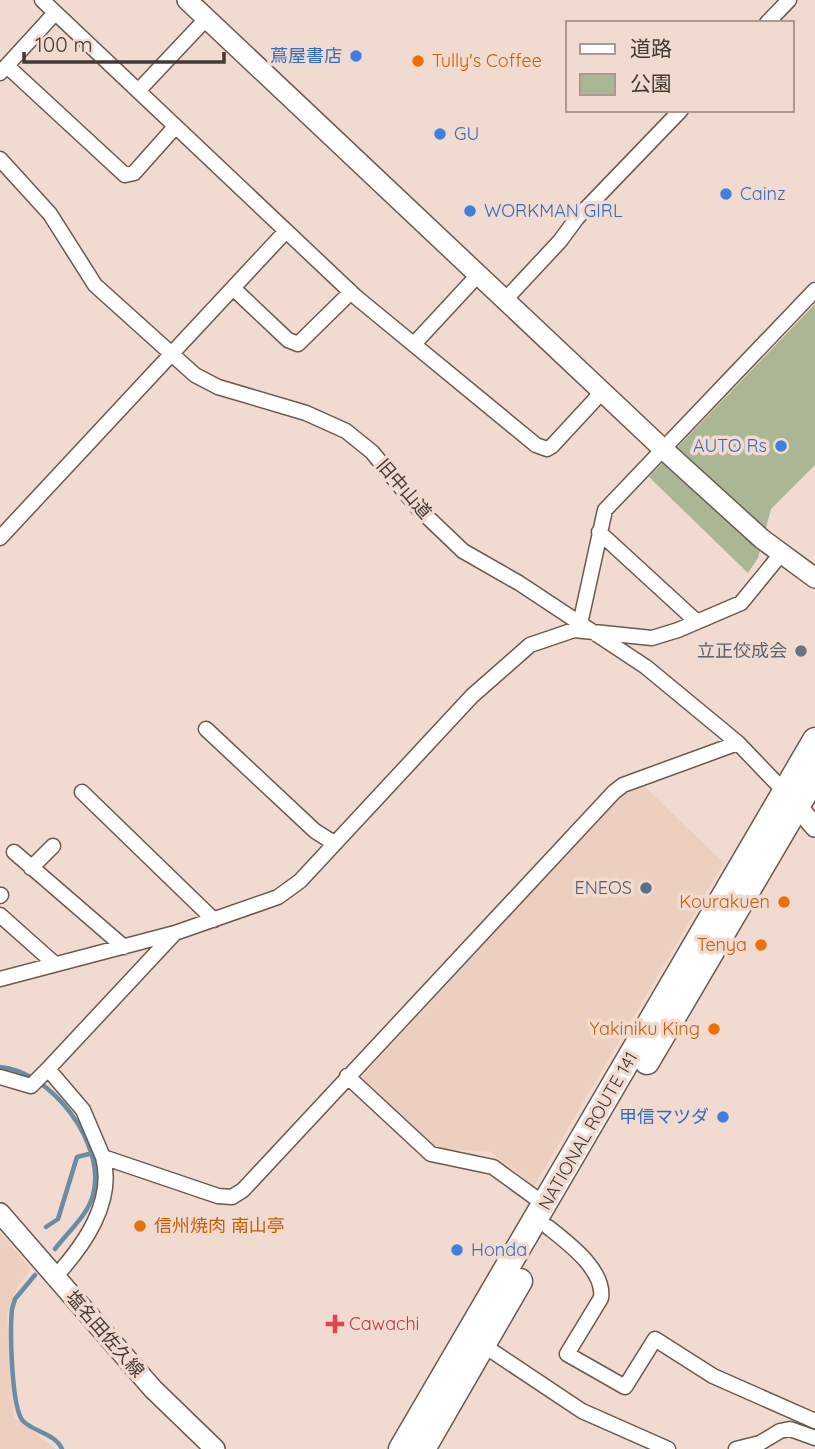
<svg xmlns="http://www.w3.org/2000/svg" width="815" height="1449" font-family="Quicksand,'Noto Sans JP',sans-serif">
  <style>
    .built { fill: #edcfbf }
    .green { fill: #abb694 }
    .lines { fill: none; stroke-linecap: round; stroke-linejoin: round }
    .stream { stroke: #6a8ca4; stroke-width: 4.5 }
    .street-casing { stroke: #6c594f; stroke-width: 17 }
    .secondary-casing { stroke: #6c594f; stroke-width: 22 }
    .highway-casing { stroke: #6c594f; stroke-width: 27 }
    .street { stroke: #fff; stroke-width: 14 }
    .secondary { stroke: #fff; stroke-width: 19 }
    .highway { stroke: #fff; stroke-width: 24 }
    .shop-dot { fill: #3f7fe0; stroke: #f1dacf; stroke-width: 2.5 }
    .food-dot { fill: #e8710a; stroke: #f1dacf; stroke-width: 2.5 }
    .worship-dot { fill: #6b7280; stroke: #f1dacf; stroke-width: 2.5 }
    .service-dot { fill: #5c6f8a; stroke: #f1dacf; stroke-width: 2.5 }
    .health-dot { fill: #e0444e; stroke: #f1dacf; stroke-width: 2.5 }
    .labels { text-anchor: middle; stroke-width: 7; stroke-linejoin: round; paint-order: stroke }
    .shop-label { font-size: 18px; fill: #366cbe; stroke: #f1dacf; text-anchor: start }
    .food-label { font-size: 18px; fill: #c56008; stroke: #f1dacf; text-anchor: end }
    .street-label { font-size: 18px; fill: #433a36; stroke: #f1dacf }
    .worship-label { font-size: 18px; fill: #5b616d; stroke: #f1dacf; text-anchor: end }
    .service-label { font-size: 18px; fill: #4e5e75; stroke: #f1dacf; text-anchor: end }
    .health-label { font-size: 18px; fill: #be3a42; stroke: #f1dacf; text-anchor: start }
  </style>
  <rect width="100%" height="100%" fill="#f1dacf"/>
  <path class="built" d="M645 787 724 863 534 1186 491 1152 431 1148 360 1079 622 794Z
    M0 1232 31 1269 18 1286 7 1316 14 1417 56 1449H0Z"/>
  <path class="green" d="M815 304V465L771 509 758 558 748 573 649 477Z"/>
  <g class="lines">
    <path class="stream" d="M0 1067C51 1071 107 1144 93 1195 88 1215 67 1233 55 1249
      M46 1227 58 1219 77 1157 89 1154
      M35 1275 15 1299 12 1309C10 1328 11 1408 23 1421 34 1432 56 1434 62 1449"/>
    <defs>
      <path id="street" d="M42 0 356 297 536 445 547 449 552 446 602 392
        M767 23 789 0
        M7 66 125 175 134 173 175 127
        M0 73 55 13
        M138 91 206 19
        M0 159 50 214 95 285 195 375 218 387 306 413 346 431 372 452 418 508 463 551 519 583 646 667 738 743 784 791
        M233 288 288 340 298 344 351 292
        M505 300 560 241 577 218 681 110
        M414 344 478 275
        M599 532 696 621
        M0 538 286 231
        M580 624 605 510 815 290
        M206 729 315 831 334 843
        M82 792 214 920
        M14 852 124 947
        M31 868 53 846
        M0 896 1 895
        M0 915 55 964
        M175 933 48 1069 83 1110 103 1157 218 1196 232 1197 243 1190 614 792 623 785 738 743
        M0 979 175 933 278 897 300 881 472 696 530 645 574 630 652 638 678 630 741 603 781 554
        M347 1076 431 1154 493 1167 544 1204
        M0 1077 31 1086 48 1069
        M548 1227C568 1243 605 1270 601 1298L567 1354 625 1387 655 1339 713 1376 815 1421
        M56 1276C84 1245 115 1202 103 1157
        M483 1345 582 1411 668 1449
        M736 1449 760 1443 780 1431 790 1429 815 1438"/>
      <path id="secondary" d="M187 0 663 449 762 539 815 578
        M789 797 815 827
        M0 1213 153 1389 215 1449"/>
      <path id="highway" d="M647 1062 815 776
        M401 1449 815 740
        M423 1449 520 1281"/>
    </defs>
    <use href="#street" class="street-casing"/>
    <use href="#secondary" class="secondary-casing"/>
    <use href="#highway" class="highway-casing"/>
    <use href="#street" class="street"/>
    <use href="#secondary" class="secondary"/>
    <use href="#highway" class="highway"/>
  </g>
  <g class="shop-dot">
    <circle cx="356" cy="56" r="7"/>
    <circle cx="440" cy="134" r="7"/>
    <circle cx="726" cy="194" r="7"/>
    <circle cx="470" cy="211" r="7"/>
    <circle cx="781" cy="446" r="7"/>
    <circle cx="723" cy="1117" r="7"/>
    <circle cx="457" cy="1250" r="7"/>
  </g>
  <g class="food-dot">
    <circle cx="418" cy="61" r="7"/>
    <circle cx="784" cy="902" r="7"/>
    <circle cx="761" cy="945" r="7"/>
    <circle cx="714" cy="1029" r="7"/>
    <circle cx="140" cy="1226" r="7"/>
  </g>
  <circle class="worship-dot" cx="801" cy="651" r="7"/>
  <circle class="service-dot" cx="646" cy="888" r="7"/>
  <path class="health-dot" d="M331.5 1313.5h7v7h7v7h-7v7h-7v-7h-7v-7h7z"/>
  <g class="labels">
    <g class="shop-label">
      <text x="342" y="62" text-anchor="end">蔦屋書店</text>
      <text x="454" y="140">GU</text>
      <text x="740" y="200">Cainz</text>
      <text x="484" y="217">WORKMAN GIRL</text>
      <text x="767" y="452" text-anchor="end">AUTO Rs</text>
      <text x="709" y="1123" text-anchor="end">甲信マツダ</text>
      <text x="471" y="1256">Honda</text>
    </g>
    <g class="food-label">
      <text x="432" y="67" text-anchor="start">Tully's Coffee</text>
      <text x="770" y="908">Kourakuen</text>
      <text x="747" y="951">Tenya</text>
      <text x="700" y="1035">Yakiniku King</text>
      <text x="154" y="1232" text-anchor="start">信州焼肉 南山亭</text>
    </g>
    <g class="street-label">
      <text transform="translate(404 489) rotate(49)" y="6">旧中山道</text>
      <text transform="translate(588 1131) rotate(-60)" y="6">NATIONAL ROUTE 141</text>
      <text transform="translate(105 1334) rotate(49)" y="6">塩名田佐久線</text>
    </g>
    <g class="worship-label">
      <text x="787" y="657">立正佼成会</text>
    </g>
    <g class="service-label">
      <text x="632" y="894">ENEOS</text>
    </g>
    <g class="health-label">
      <text x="349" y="1330">Cawachi</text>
    </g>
  </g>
  <rect x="566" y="21" width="228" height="91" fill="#f1dacf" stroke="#ab9a92" stroke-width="2"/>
  <rect x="580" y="44" width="35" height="10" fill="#ffffff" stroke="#ab9a92" stroke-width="2"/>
  <text x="630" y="56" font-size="21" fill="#433a36">道路</text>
  <rect x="580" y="74" width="35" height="21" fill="#abb694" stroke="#ab9a92" stroke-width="2"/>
  <text x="630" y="91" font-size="21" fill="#433a36">公園</text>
  <path d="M24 52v10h200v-10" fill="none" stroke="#433a36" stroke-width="3.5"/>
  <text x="35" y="52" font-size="21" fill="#433a36" stroke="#f1dacf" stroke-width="5" paint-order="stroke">100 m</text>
</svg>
